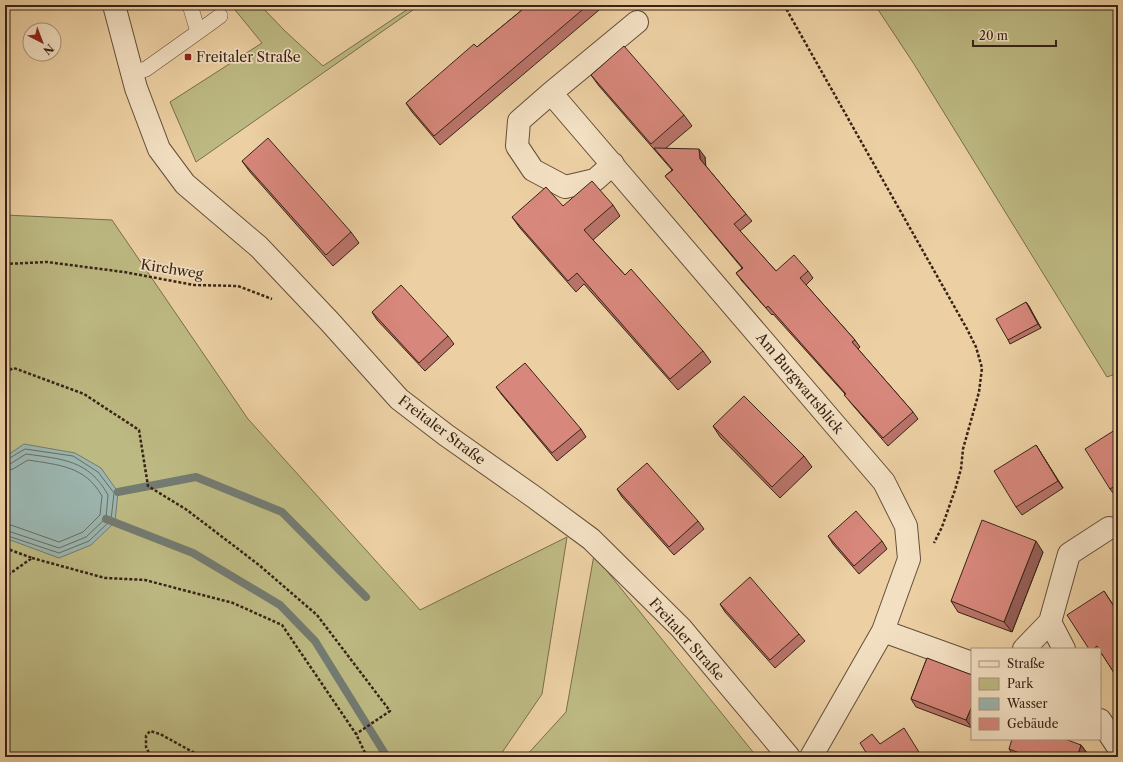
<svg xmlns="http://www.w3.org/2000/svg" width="1123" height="762" font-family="'Libre Caslon Text',serif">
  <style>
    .green { fill: #bdb982; stroke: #7a6e4c }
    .water { fill: #9bb5ae; stroke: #737b71 }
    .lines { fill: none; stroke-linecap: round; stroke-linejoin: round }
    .shore { stroke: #6a6c62; stroke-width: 1 }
    .stream { stroke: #737b71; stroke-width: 8 }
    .service-casing { stroke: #654e39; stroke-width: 16 }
    .minor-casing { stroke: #654e39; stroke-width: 24 }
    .path { stroke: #382316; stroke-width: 2.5; stroke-dasharray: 3 2; stroke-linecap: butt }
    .service { stroke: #f3e0c3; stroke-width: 15 }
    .minor { stroke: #f3e0c3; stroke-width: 22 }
    .wall { fill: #b9746a; stroke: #382316 }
    .shaded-wall { fill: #965e56; stroke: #382316 }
    .building { fill: #d7877b; stroke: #382316 }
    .poi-dot { fill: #8f2418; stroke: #f3e0c3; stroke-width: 1.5 }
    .labels { text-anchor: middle; stroke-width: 3.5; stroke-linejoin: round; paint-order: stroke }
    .poi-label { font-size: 14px; fill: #382316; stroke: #f3e0c3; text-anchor: start }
    .street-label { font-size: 14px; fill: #382316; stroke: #f3e0c3 }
  </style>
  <rect width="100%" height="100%" fill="#ecd0a3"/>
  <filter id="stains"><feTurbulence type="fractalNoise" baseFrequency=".005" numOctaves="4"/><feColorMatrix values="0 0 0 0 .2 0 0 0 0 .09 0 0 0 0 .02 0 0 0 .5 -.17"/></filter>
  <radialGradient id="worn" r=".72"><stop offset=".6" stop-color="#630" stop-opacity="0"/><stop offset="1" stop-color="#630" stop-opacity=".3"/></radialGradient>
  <path class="green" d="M231 5H260L285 31 323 66 414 5H420L196 162 170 102 262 43Z
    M875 5H1118V373L1107 377 914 64Z
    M5 215 112 220 248 419 420 610 567 537 542 694 499 757H5Z
    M594 555 757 757H525L566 712Z"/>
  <path class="water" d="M24 444 75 453 101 468 118 492 115 522 91 545 59 558 5 538V457Z"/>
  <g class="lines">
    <path class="shore" d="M5 460 8 459 25 449 73 456 98 472 114 493 111 520 89 541 59 553 5 535
      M5 465 10 464 26 454C62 459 89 460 108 495L106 518 86 537 59 548 5 530
      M5 471 13 469 28 460C59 465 85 466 102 496L100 515 83 532 59 542 11 525 5 524"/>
    <path class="stream" d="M118 492 196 477 282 512 366 597
      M106 519 193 553 280 605 315 641 387 757"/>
    <defs>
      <path id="service" d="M198 32 220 16
        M133 73 146 69 198 32 190 5"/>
      <path id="minor" d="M114 5 136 88 159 149 185 184 259 247 330 322 399 399 446 435 534 497 591 539 681 628 789 757
        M637 22 551 93 884 482 906 526 909 559 883 631 811 757
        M551 93 519 121 517 146 533 170 565 187 595 180 613 164
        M1050 622 1064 649
        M883 631 972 663
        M1024 649 1050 622 1069 554 1109 528
        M1100 720 1118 747"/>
    </defs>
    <use href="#service" class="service-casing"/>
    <use href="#minor" class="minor-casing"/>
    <path class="path" d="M784 5 967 329 976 347 982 368 979 392 963 449 961 469 955 490 942 527 934 543
      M5 264 47 262 124 272 194 285 238 286 272 299
      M5 372 14 368 84 394 139 430 148 486 187 510 259 565 317 615 390 711 356 734
      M5 548 32 558 5 577
      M32 558 105 578 145 580 187 591 233 603 282 625 356 734 367 757
      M151 757 146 747V736L150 731 160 734 202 757"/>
    <use href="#service" class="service"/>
    <use href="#minor" class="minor"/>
  </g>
  <path class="wall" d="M528 5H605L440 145 412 112 406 103 477 47Z
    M591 75 684 115 692 126 666 148 705 157V165L746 214 752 221 740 231 776 271H808L813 278 806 285 855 340 860 347 858 349 913 412 918 419 888 446 850 402 845 394 773 314 772 315 742 281 736 273 742 268 671 183 665 176 672 170 599 86Z
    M242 161 351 232 359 243 333 266 250 172Z
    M613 205 620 216 593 240 625 275 703 351 711 362 678 390 584 284 576 292 520 228 512 217 563 206Z
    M1026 302 1041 328 1010 344 1008 340Z
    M372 312 448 336 454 344 425 371 377 320Z
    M496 387 581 429 586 437 557 461 502 395Z
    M713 426 804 456 812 467 780 498 720 437Z
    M1118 428V495L1116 497 1110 489Z
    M1036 445 1063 488 1022 515 1016 507Z
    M617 489 698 521 704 529 674 555 622 497Z
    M828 536 882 541 887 549 859 574 833 544Z
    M1043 552 1012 632 958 612 951 601Z
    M1104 591 1118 612V679L1102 654 1100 656V649H1089Z
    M720 604 799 634 805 641 775 668 725 612Z
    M927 658 972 728 916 707 911 699Z
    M1081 745 1087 753 1085 757H1014L1009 749Z"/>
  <path class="shaded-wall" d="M699 149 705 157 706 167 700 159Z
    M1026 302 1029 306 1041 328 1038 324Z
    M1036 445 1041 453 1063 488 1058 481Z
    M1036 541 1043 552 1012 632 1004 622Z
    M972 706V728L966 720Z
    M1081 745 1087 753 1085 757H1077Z"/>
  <path class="building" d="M528 5H588L434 136 406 103 474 44 477 47Z
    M624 46 684 115 651 144 591 75Z
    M268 138 351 232 326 255 242 161Z
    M654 148 699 149 700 159 746 214 734 224 776 271 794 255 808 271 800 278 855 340 852 342 913 412 883 438 844 395 846 394 768 306 766 308 736 273 743 268 665 176 673 170Z
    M592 181 613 205 584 230 625 275 631 269 703 351 670 379 577 273 568 281 512 217 546 187 563 206Z
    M401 285 448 336 419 363 372 312Z
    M1026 302 1038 324 1008 340 996 319Z
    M525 363 581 429 552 453 496 387Z
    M744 396 804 456 772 487 713 426Z
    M1118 428V484L1110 489 1085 449Z
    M1036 445 1058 481 1016 507 994 471Z
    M647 463 698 521 669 547 617 489Z
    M856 511 882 541 854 566 828 536Z
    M982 520 1036 541 1004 622 951 601Z
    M750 577 799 634 770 660 720 604Z
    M1104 591 1118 613V679L1100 651V649H1099L1097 646 1093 649H1089L1067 615Z
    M927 658 972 675V706L966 720 911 699Z
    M904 728 922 757H869L860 743 872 734 880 744Z
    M1012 739H1065L1081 745 1077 757H1030L1009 749Z"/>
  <rect class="poi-dot" x="184" y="53" width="8" height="8" rx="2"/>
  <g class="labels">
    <g class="poi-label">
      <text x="196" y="62">Freitaler Straße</text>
    </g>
    <g class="street-label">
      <text transform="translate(172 269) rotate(9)" y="5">Kirchweg</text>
      <text transform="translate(800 383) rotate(50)" y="5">Am Burgwartsblick</text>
      <text transform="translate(442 430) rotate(37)" y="5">Freitaler Straße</text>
      <text transform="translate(687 639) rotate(48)" y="5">Freitaler Straße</text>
    </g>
  </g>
  <rect width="1123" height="762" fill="none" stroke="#ecd0a3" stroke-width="20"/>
  <rect x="6" y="6" width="1111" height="750" fill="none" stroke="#382316" stroke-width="2"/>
  <rect x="10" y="10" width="1103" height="742" fill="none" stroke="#382316"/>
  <rect x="971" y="648" width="130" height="92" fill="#f3e0c3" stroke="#a8947e"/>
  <rect x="979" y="661" width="20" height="6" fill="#f3e0c3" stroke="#a8947e"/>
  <text x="1007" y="668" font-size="12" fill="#382316">Straße</text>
  <rect x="979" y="678" width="20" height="12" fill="#bdb982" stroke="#a8947e"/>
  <text x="1007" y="688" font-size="12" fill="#382316">Park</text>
  <rect x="979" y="698" width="20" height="12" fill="#9bb5ae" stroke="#a8947e"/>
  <text x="1007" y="708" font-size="12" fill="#382316">Wasser</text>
  <rect x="979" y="718" width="20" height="12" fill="#d7877b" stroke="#a8947e"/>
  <text x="1007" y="728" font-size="12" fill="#382316">Gebäude</text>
  <g transform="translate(42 42) rotate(138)"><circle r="19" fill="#f3e0c3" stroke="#a8947e"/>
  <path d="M0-3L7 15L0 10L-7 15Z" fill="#8f2418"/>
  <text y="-6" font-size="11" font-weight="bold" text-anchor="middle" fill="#382316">N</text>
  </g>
  <path d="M973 40v6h83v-6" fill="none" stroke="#382316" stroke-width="2"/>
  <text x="979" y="40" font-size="12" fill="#382316" stroke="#f3e0c3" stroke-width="3" paint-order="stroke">20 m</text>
  <rect width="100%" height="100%" filter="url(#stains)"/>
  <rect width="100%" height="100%" fill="url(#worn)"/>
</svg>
